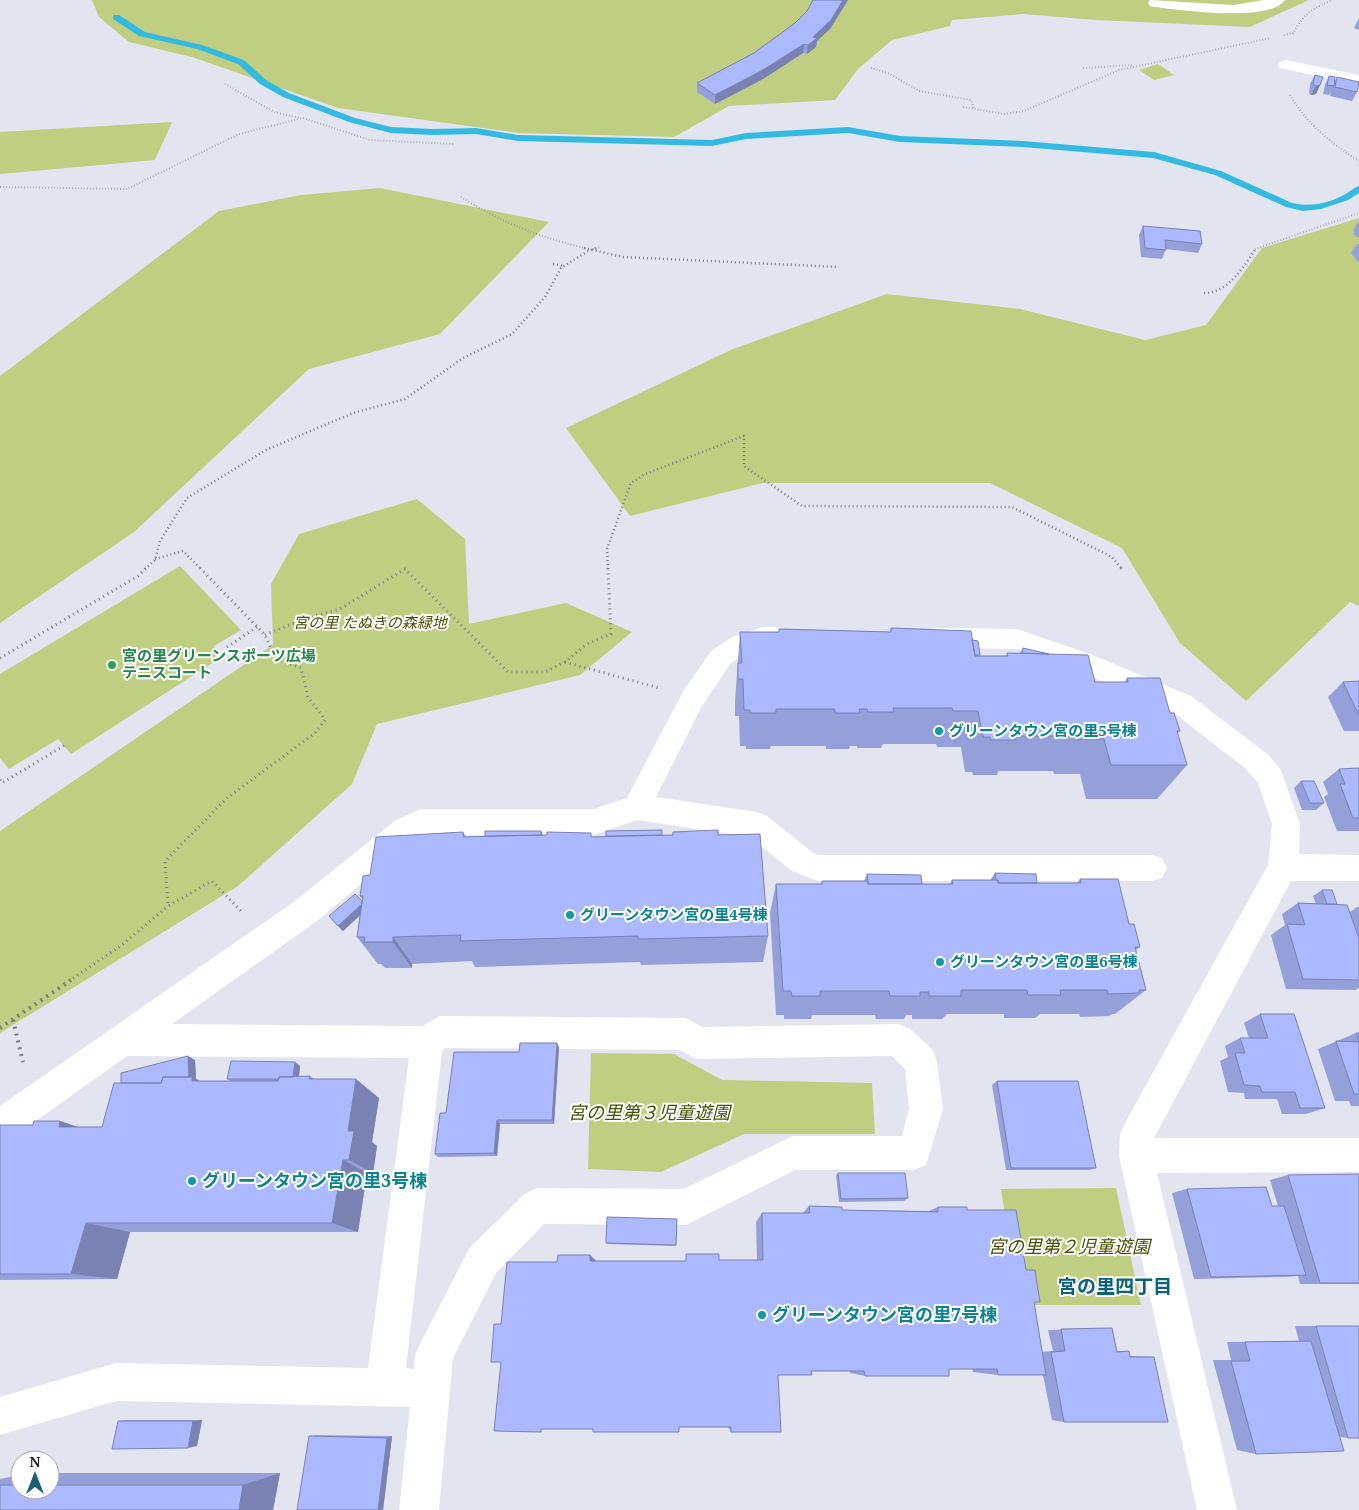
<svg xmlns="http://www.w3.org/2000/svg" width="1359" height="1510" font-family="'Noto Serif','Noto Sans JP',serif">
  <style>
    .green { fill: #c0ce81 }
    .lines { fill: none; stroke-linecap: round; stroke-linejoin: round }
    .stream { fill: #34bae1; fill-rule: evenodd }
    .path-far3 { stroke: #7a7c83; stroke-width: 2; stroke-dasharray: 0.5 2.5; stroke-linecap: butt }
    .path-far2 { stroke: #7a7c83; stroke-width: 2.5; stroke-dasharray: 1 3; stroke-linecap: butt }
    .path-far1 { stroke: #7a7c83; stroke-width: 3; stroke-dasharray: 1 4; stroke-linecap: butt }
    .path { stroke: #7a7c83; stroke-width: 4; stroke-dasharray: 2 5; stroke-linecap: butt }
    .minor { fill: #fff; fill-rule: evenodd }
    .wall { fill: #959fda }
    .shaded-wall { fill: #7982b2 }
    .building { fill: #adb9fe; stroke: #7982b2 }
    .leisure-dot { fill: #2e9e5b; stroke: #fff; stroke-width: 2 }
    .culture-dot { fill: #0f9aa8; stroke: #fff; stroke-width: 2 }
    .labels { text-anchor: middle; stroke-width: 4; stroke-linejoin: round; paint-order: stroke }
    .park-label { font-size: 15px; font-style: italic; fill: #475105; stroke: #fff }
    .leisure-label { font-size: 15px; font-weight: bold; fill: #27864d; stroke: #fff; text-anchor: start }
    .culture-label { font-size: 15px; font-weight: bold; fill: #0d838f; stroke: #fff; text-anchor: start }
    .near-park-label { font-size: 18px; font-style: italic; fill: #475105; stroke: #fff }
    .near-culture-label { font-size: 18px; font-weight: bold; fill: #0d838f; stroke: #fff; text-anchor: start }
    .near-neighbourhood-label { font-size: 19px; font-weight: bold; fill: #0c6276; stroke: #fff }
  </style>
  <rect width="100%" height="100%" fill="#e2e4ef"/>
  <path class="green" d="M92 0H1309L1250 27 1096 20 1023 14 952 20 950 26 892 40 858 69 835 100 729 106 674 137 519 133 338 108 192 57 129 42 99 17Z
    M1158 64 1174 75 1154 80 1139 70Z
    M172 122 155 160 0 174V132Z
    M380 188 549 222 440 334 309 369 134 532 0 623V376L219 211 301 195Z
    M1359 218V606L1350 602 1246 701 1180 643 1122 548 990 483H763L630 516 566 428 733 349 887 294 1020 309 1145 340 1206 325 1262 248Z
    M417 499 465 539 469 624 566 603 632 632 580 675 377 724 352 784 238 886 0 1033V831L273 645 271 584 299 534Z
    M180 566 241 630 214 646 223 656 71 754 58 739 9 769 0 758V674Z
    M591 1053 674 1054 722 1080 872 1083 875 1134H744L661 1172 588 1169Z
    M1116 1188 1141 1305H1019L1001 1189Z"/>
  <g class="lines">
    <path class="stream" d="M113 15H119L145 32 202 45 244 60 266 80 289 93 355 118 391 127 432 129 476 128 518 135 712 140 746 133 848 127 900 136 1023 141 1154 152 1221 171 1292 203C1309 207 1326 204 1342 196 1348 193 1353 188 1359 186V193L1348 200 1321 209 1303 211 1286 207 1215 175 1153 158 1023 147 900 142 848 133 746 139 712 146 518 141 476 134 432 135 391 133 349 122 283 97 260 84 238 64 197 49 139 36 113 19Z"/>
    <path class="path-far3" d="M1293 34C1302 15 1314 7 1333 0
      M1284 35 1293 33
      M871 68 888 73 919 91 971 100 974 109
      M1083 68 1132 65
      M225 84 274 112 300 118
      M1290 95C1307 124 1331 143 1359 161
      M963 107 1004 114 1024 111 1119 70 1271 38
      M0 187 127 189 239 134 303 118 370 140 454 144
      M461 197C500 222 544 239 589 249
      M593 249 600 247
      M1255 249 1359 213"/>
    <path class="path-far2" d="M584 248 623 257 839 267
      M553 264 564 266
      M1204 293C1228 293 1244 267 1256 248
      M155 559 183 551 201 569
      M145 569 155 560 160 541 187 498 266 450 353 413 405 399 463 358 512 334 545 297 561 268 588 251 597 248
      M608 569 607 549 631 483 645 474 744 436V466L802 506 1012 507 1112 557 1122 569"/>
    <path class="path-far1" d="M200 568 265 635 276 659 301 668 308 697 325 720 315 733 227 798 165 861 168 906 212 881 241 911
      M1121 568 1123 570
      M265 635 304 619 340 609 405 569 508 672H545L565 662 587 644 611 634 608 568
      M227 647 257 627
      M0 658 138 576 146 568
      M565 662 659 688
      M0 780 2 783 65 745
      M69 981 122 945 168 906"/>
    <path class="path" d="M13 1020 23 1062
      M0 1028 71 980"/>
    <path class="minor" d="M1150 0 1233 5 1264 0H1285C1269 23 1181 10 1155 7L1150 6 1148 3Z
      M1286 60 1359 75V85L1280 68 1278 65 1280 62Z
      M763 627H775L784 630 788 637 784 644 750 651 730 664 702 706 656 797 757 812 767 816 812 852 818 855H1152L1162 858 1167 868 1162 878 1152 881H818L792 871 750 837 637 820 594 835H423L416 838 317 921 172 1024 422 1026 440 1016 686 1018 702 1027 899 1024 910 1029 933 1050 937 1062 943 1109 926 1165 914 1170H795L686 1225 544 1224 496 1273 453 1358 439 1510H399L410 1407 116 1401 0 1435V1397L116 1363 368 1368 409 1058 127 1056 12 1138 0 1143V1106L295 901 396 820 421 809H594L627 798 684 690 712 650 732 637ZM445 1048 680 1050 696 1059 892 1056 905 1069 909 1109 902 1136H793L684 1189 537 1188 525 1194 470 1247 421 1342 415 1355 414 1369 406 1368 442 1051Z
      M935 628 1017 629 1090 654 1191 696 1266 753 1280 768 1300 824 1299 854 1359 855V881H1291L1154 1138H1359V1172L1157 1173 1237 1510H1197L1119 1156 1120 1135 1125 1123 1268 865 1272 824 1258 783 1246 769 1173 712 1072 668 1017 649 935 648 926 645 922 638 926 631Z"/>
  </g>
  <path class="wall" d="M813 0H848L830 29 817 41 816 47 807 54 803 53 763 79 715 104 697 92V83L754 53 795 23 807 11Z
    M1359 18V30L1354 28Z
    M1315 75 1320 85 1316 94 1311 95 1309 93 1310 84Z
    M1329 76 1335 81 1337 77 1357 92 1352 101 1330 96 1331 92 1329 95 1323 94 1325 85Z
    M1358 222H1359V238L1353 234 1355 232 1353 231Z
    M1143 226 1202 244 1198 253 1166 249 1162 259 1141 257 1139 235Z
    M1357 244H1359V263L1351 253Z
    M891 628 972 640 980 655V656H1006L1007 653H1020L1023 648 1095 682H1125L1127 678 1170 713 1180 731 1177 734 1187 765 1157 799H1086L1080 774H1054L1053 771H998L997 775H973L972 772H965L961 747H937L936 744H883L881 748H857V746H850L849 749H826V746H771L770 749H746V746H740L739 716H735V701L740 632H779V629L890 632Z
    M1359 681V731H1344L1328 697 1343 682Z
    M1359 768V831H1337L1324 797 1328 794 1323 782 1339 769Z
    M1301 781 1324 803 1316 810H1302L1294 788Z
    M541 831 543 835 591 837 662 835H718L768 936 763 962 641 965 640 962 475 967 472 961 412 964V968H385L381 964H378L357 937 360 915 343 931 329 916 362 901 363 899 360 896 463 832 466 837 485 836Z
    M995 873 1037 883H1077L1080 879 1129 924 1140 947 1136 950 1146 990 1115 1014H1112L1109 1016 1080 1017 1079 1014H1040L1035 1018H1004V1014H947L942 1019H912V1015H906L904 1019H876L875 1015H812L811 1019H784V1015H776L770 913 776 884H821L822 881H864L867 874 922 884H950L952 880H991V879Z
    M1322 890 1337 904 1350 912 1357 907H1359V988L1355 990 1286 989 1271 935 1285 925 1282 914 1298 903 1316 904 1313 896Z
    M1260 1014 1325 1108 1306 1114H1282L1277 1099H1245L1244 1093 1228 1092 1220 1061 1228 1057 1225 1046 1240 1038H1249L1244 1023Z
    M1356 1033H1359V1106H1351L1349 1101H1335L1318 1049Z
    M559 1047 554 1124H500L497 1156 438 1157 435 1154 446 1113 519 1052Z
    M195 1060 196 1079 200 1081H231L227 1079 300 1066 299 1077 310 1076 314 1079 379 1098 372 1142 377 1146 373 1173H367L358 1232H130L117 1279 0 1280V1125H33L60 1121 78 1127H102L121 1083Z
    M997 1081 1096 1168 1089 1170H1006L992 1085Z
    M838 1173 908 1198 904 1201 839 1202 836 1175Z
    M1359 1174V1284H1300L1298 1276 1286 1277 1194 1279 1172 1193 1187 1189 1272 1206H1278L1270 1180 1288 1175Z
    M809 1206 842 1210 929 1211 938 1207 967 1210 1026 1270 1040 1302H1034L1042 1352 1053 1351 1048 1330 1112 1328 1117 1351H1129L1130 1356 1154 1357 1064 1422 1052 1420 1043 1375H998L973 1372 972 1369H949L865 1376 850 1373V1371H811L778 1375 731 1432 728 1427H679L593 1429 501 1362V1324L557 1262 590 1255 596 1261H686V1254L719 1260H757L756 1222 762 1213H803Z
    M677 1219 676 1246 608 1244 606 1243Z
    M1295 1326H1316L1348 1438 1340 1437 1256 1454 1237 1450 1213 1360H1231L1227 1342 1299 1341Z
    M128 1420H202L197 1446 118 1421Z
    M315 1435 392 1436 383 1510 309 1436Z
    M50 1473H280L273 1510H0V1479L20 1475V1490H50Z"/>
  <path class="shaded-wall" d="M843 0H848L830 29 817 41 816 47 807 54 808 45 813 37Z
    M804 44 803 53 763 79 715 104V95Z
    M1320 85 1316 94 1311 95 1316 86Z
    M364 903 368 908 343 931 338 926Z
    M393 937 412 964V968L393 942Z
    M557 1043 559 1047 554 1124 552 1120Z
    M188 1056 195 1060 196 1079 226 1096 121 1098Z
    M295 1062 300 1066 298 1083 292 1079Z
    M356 1079 379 1098 372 1142 377 1146 373 1173 349 1160 348 1131Z
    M497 1120 500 1124 497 1156 494 1153Z
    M60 1121 104 1136 59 1127Z
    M343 1160 367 1173 358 1232 332 1223Z
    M86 1223 130 1232 117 1279 71 1274Z
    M590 1255 597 1262 590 1261Z
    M202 1420 197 1446 188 1448 193 1421Z
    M392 1436 383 1510H378L387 1438Z
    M280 1473 273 1510H239L243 1485Z"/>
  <path class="building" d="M813 0H843L831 20 813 37 817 38 808 45 804 44 763 70 715 95 697 83 754 53 795 23 807 11Z
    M1315 75 1323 77 1320 85 1316 86 1313 84Z
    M1329 76 1335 77 1334 86 1327 85Z
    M1337 77 1359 82 1357 92 1335 87Z
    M1143 226 1200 231 1202 244 1165 240 1166 250 1145 248Z
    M891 628 971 631 975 656H1008L1007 653 1088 655 1095 682H1128L1127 678H1160L1170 713H1174L1180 731H1177L1187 765H1111L1104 739H1077V736H1015L1016 740H991L990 737H983L978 711H953L952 708H893L894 712H868L867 709H859L860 713H835V709H776V713H750V710H744L743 679H738V663H742L740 632H779V629L891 632Z
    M972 640 978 641 980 655H975Z
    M1023 648 1049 654 1022 653Z
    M1359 681V715L1343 682Z
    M1359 768V818H1353L1340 784H1345L1339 769Z
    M1301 781H1314L1324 803H1310Z
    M662 830V835L606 836V831Z
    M718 830V835L760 834 768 936 638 939V936L460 941 461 935 393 937V942H364L365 937H357L363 896H360L363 876 370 875 376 837 463 832V837L547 835V832L591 833V837L673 835V832Z
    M485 831H541V835L485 836Z
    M995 873 1036 874 1037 883H998V880H996Z
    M867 874 921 875 922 884H868Z
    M1080 879H1118L1129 924H1134L1140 947H1135L1146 990H1139V993L1108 994 1107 990H1060L1061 995H1028L1027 990H961V996H929V992H920V996H890L889 991H820V996H792L791 991H783L776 884H822V881H868V884H953L952 880H998V883H1081Z
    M1322 890H1332L1337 904H1327Z
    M355 894 362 901V904L338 926 329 916Z
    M1298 903 1347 905 1359 938V980L1303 979 1287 924 1305 925Z
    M1260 1014H1294L1325 1108H1300L1295 1092H1262L1260 1086 1244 1085 1235 1053H1245L1240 1038H1268Z
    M1356 1033H1359V1040Z
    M1336 1041 1359 1042V1094H1354Z
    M520 1043H557L552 1120H497L494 1153 435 1154 440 1113H446L454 1052H519Z
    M188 1056 189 1077H163L161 1083H121V1073Z
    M231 1061 295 1062 293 1077H279V1079H227Z
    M310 1076 309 1079H356L348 1131H354L349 1160H343L332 1223H86L71 1274H0V1125H33L34 1121H60L59 1127H102L114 1083H161L163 1077H192V1081H278L279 1077Z
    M997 1081H1078L1096 1168H1011Z
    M838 1173H905L908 1198 841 1199Z
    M1359 1174V1283H1320L1288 1175Z
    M1266 1187 1272 1206H1284L1306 1275 1211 1277 1187 1189Z
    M809 1206 842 1207V1210L938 1212V1207H967V1210H1016L1026 1270H1035L1040 1302H1034L1046 1375H998L997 1369H949V1376H865L864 1371H811L812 1375H778L781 1432H731V1427H679V1432H593V1429H541V1432L494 1431 501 1362H491L494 1324H501L507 1262H557L558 1255H590V1261H686V1254H719V1260H763L762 1213H810Z
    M607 1217 677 1219 676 1245 606 1243Z
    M1316 1326H1359V1438H1348Z
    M1112 1328 1117 1352 1129 1351 1130 1357H1154L1168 1422H1064L1051 1352 1065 1351 1061 1329Z
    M1311 1341 1344 1451 1256 1454 1231 1361H1250L1245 1342Z
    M118 1421H193L188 1448 112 1449Z
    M309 1436 387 1438 378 1510H297Z
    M0 1485H20V1490H50V1485H243L239 1510H0Z"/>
  <circle class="leisure-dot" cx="112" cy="665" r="5"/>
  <g class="culture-dot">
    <circle cx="939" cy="731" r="5"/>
    <circle cx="570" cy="915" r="5"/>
    <circle cx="940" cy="962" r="5"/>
    <circle cx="192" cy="1181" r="5"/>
    <circle cx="762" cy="1315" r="5"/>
  </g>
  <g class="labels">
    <g class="park-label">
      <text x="370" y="628">宮の里 たぬきの森緑地</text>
    </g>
    <g class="leisure-label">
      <text x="122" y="661">宮の里グリーンスポーツ広場<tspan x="122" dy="17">テニスコート</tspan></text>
    </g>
    <g class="culture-label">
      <text x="949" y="736">グリーンタウン宮の里5号棟</text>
      <text x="580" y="920">グリーンタウン宮の里4号棟</text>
      <text x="950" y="967">グリーンタウン宮の里6号棟</text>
    </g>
    <g class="near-park-label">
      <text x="649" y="1119">宮の里第３児童遊園</text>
      <text x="1069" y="1253">宮の里第２児童遊園</text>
    </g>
    <g class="near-culture-label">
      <text x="202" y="1187">グリーンタウン宮の里3号棟</text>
      <text x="772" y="1321">グリーンタウン宮の里7号棟</text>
    </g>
    <g class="near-neighbourhood-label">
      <text x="1115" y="1293">宮の里四丁目</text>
    </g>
  </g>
  <g transform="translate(35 1475)"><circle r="24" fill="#ffffff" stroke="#a6a7a8"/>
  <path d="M0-4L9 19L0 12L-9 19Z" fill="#1b5f71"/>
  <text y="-8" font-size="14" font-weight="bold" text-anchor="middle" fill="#212226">N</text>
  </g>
</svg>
